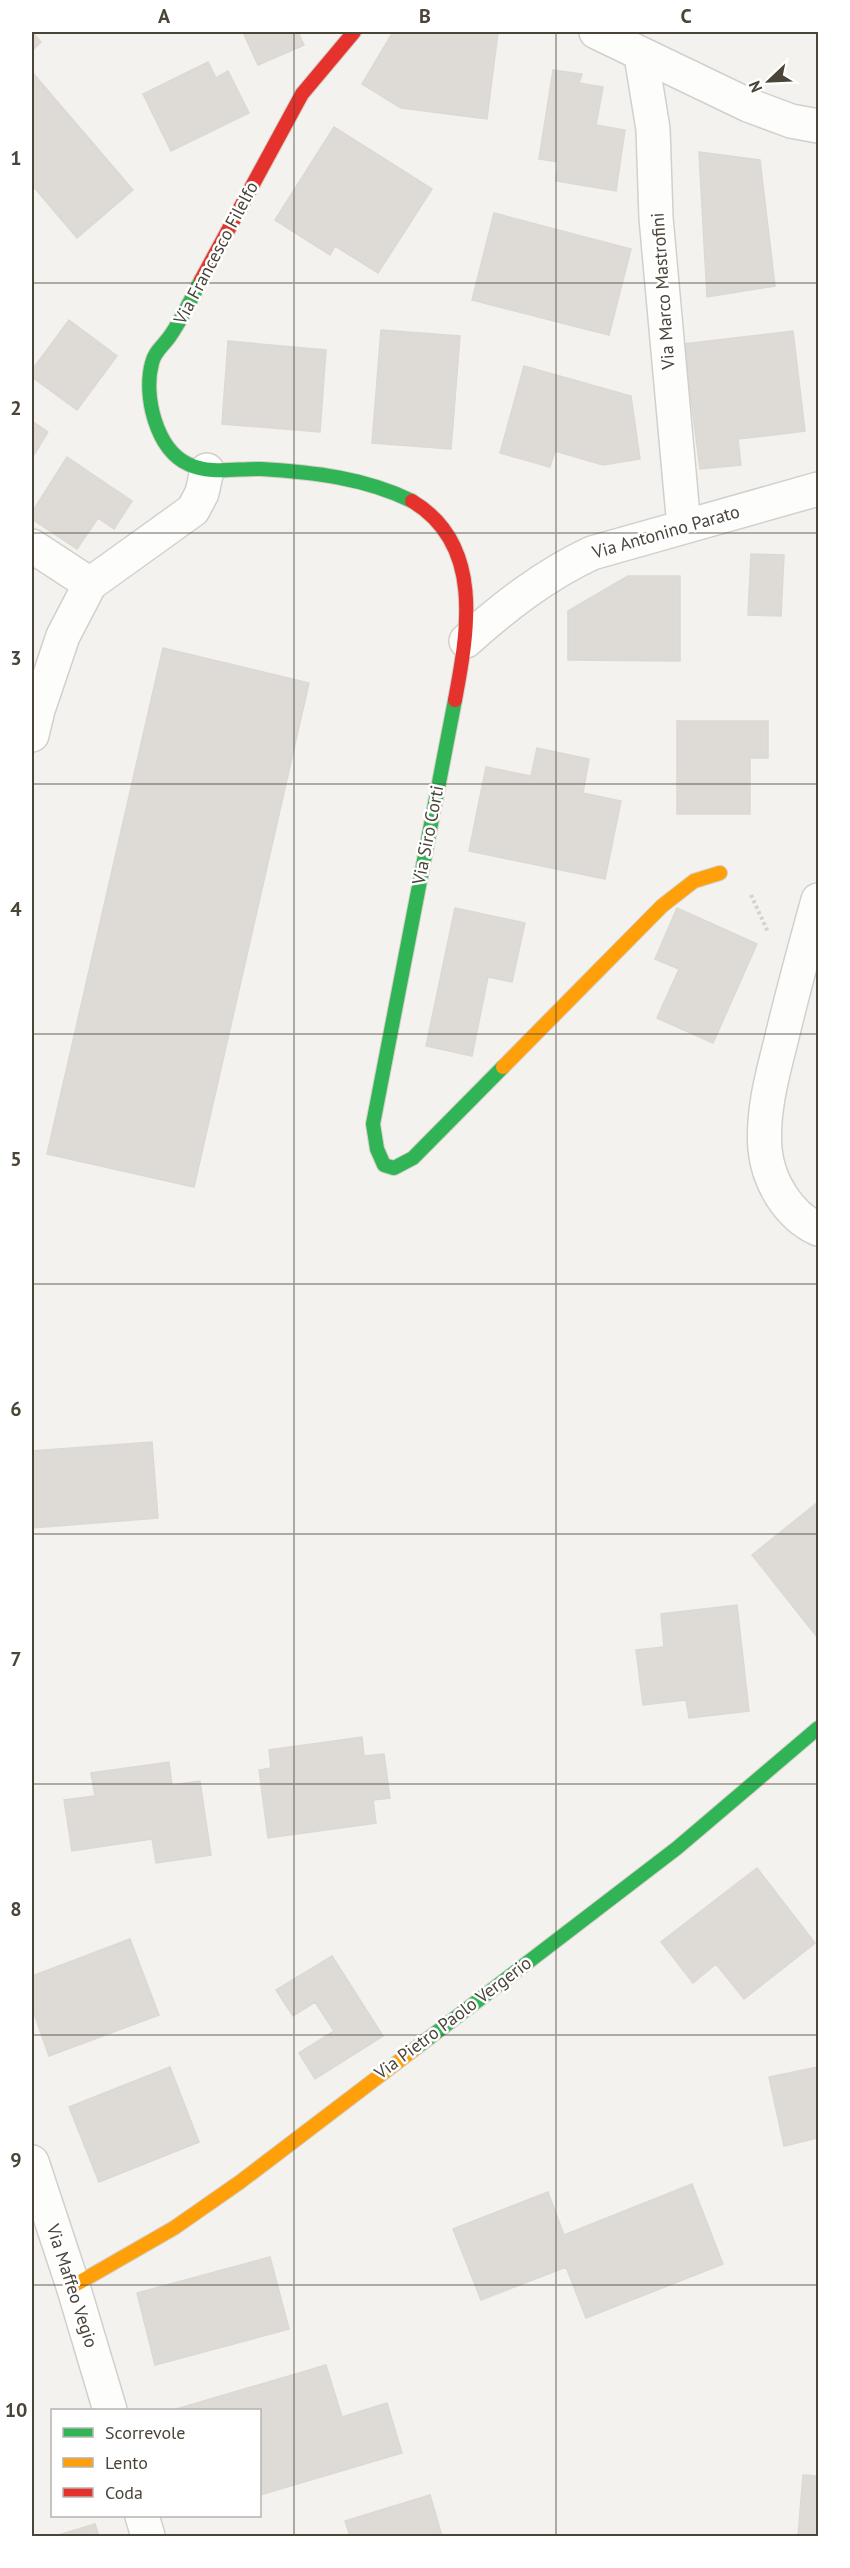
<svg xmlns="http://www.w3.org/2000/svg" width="850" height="2568" font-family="'PT Sans',sans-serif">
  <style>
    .building { fill: #dedbd6; stroke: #dcd9d4; stroke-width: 1.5 }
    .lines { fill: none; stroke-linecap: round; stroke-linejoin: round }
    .street-casing { stroke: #d2d0cb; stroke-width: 36 }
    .fast-casing { stroke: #d3cfc5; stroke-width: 16 }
    .slow-casing { stroke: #d3cfc5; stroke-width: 16 }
    .jam-casing { stroke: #d3cfc5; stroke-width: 16 }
    .path { stroke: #d3d2cc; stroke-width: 4; stroke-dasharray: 3 3; stroke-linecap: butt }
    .street { stroke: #fdfdfc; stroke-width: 33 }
    .fast { stroke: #30b455; stroke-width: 14 }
    .slow { stroke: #ff9f0a; stroke-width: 14 }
    .jam { stroke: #e5322d; stroke-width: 14 }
    .grid { fill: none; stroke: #4b4439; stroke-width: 1.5; stroke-opacity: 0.55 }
    .labels { text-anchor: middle; stroke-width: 5; stroke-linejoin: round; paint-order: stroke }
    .street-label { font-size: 18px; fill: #4b4439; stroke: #fff }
    .neatline { fill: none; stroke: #4b4439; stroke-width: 2 }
    .grid-label { font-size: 20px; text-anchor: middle; font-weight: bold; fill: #4b4439 }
  </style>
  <rect width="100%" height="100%" fill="#f4f2ee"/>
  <path class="building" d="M32 32 41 42 32 51Z
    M243 32H298L304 45 258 65Z
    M393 32H498L487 119 401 108 362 84Z
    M208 62 216 78 228 71 249 113 171 151 143 94Z
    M553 70 582 74 579 83 603 87 596 125 625 130 616 191 556 181 558 162 539 159Z
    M32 72 133 190 77 238 32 185Z
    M334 127 432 189 378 273 335 246 330 255 275 220Z
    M699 152 760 160 775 286 707 297Z
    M494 213 631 249 609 335 472 300Z
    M69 320 117 356 77 410 32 377V370Z
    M381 330 460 336 451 449 372 443Z
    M793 331 805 431 738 439 741 465 700 469 684 344Z
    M228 341 326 350 320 432 222 424Z
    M524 366 631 396 640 459 603 465 555 451 550 467 500 453Z
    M32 421 48 432 32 458Z
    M67 457 132 501 114 529 98 518 77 549 32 519V512Z
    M751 554 784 555 781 616 748 615Z
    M628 576H680V661L568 660V611Z
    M163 648 309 683 194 1187 47 1154Z
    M677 721H768V758H750V814H677Z
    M537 748 589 759 583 793 621 801 605 879 469 851 486 767 531 776Z
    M455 908 525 923 512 982 488 977 472 1056 426 1046Z
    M677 908 757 944 713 1043 657 1018 679 969 655 959Z
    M152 1442 158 1518 32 1528V1451Z
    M818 1502V1638L752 1555Z
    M737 1605 749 1711 689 1718 686 1700 643 1705 636 1650 664 1647 661 1614Z
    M362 1737 364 1756 384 1754 390 1798 373 1800 376 1823 268 1838 259 1770 271 1768 269 1750Z
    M169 1762 172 1785 200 1781 211 1855 156 1863 152 1839 72 1851 64 1800 95 1796 91 1773Z
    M757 1868 815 1943 744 1999 716 1964 693 1983 661 1942Z
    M130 1939 159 2015 49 2056 32 2008V1976Z
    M332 1956 383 2036 315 2079 299 2053 334 2031 315 2002 293 2016 276 1990Z
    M170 2067 199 2142 99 2182 69 2107Z
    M818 2067V2138L784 2146 769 2077Z
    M692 2184 723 2264 586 2318 566 2267 481 2300 453 2229 548 2192 564 2235Z
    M270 2257 289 2329 155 2365 137 2293Z
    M326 2365 342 2417 387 2403 402 2453 260 2495V2410H173Z
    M803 2475 818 2476V2536H798Z
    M430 2495 442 2536H350L345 2521Z
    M95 2524 99 2536H55Z"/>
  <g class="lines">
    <defs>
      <path id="street" d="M596 32 748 105 791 121 818 126
        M641 55 653 129 656 218 684 527
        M32 546 90 584
        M466 641C505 606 545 575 592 553L818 489
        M32 735 38 710 63 636 90 584 193 510 202 493 207 470
        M818 900C805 947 792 994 781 1041 772 1076 762 1113 765 1149 768 1182 789 1216 818 1229
        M32 2162 73 2286 110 2410
        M142 2516 148 2536"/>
      <path id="fast" d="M201 280C191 299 182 319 170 336 164 345 154 352 152 363 143 395 156 449 188 464 210 475 238 468 261 469 313 472 365 478 412 501
        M455 700 373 1124 377 1149 384 1165 394 1168 413 1158 503 1067
        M416 2048 677 1848 818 1728"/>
      <path id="slow" d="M503 1067 662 906 694 881 720 873
        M73 2286 174 2228 240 2182 416 2048"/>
      <path id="jam" d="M201 280 302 94 354 32
        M412 501C484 544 468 631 455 700"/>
    </defs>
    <use href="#street" class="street-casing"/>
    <use href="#fast" class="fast-casing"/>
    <use href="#slow" class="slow-casing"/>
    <use href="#jam" class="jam-casing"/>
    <path class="path" d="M751 895 768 932"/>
    <use href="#street" class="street"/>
    <use href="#fast" class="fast"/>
    <use href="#slow" class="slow"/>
    <use href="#jam" class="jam"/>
  </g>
  <path class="grid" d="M294 32V2536M556 32V2536M32 283H818M32 533H818M32 784H818M32 1034H818M32 1284H818M32 1534H818M32 1784H818M32 2035H818M32 2285H818"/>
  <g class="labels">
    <g class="street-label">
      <text transform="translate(216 253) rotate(-62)" y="6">Via Francesco Filelfo</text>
      <text transform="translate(663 291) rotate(-94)" y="6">Via Marco Mastrofini</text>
      <text transform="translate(666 532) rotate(-16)" y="6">Via Antonino Parato</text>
      <text transform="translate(428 835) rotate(-79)" y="6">Via Siro Corti</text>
      <text transform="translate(453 2018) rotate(-37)" y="6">Via Pietro Paolo Vergerio</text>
      <text transform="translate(72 2286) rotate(72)" y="6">Via Maffeo Vegio</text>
    </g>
  </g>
  <rect width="850" height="2568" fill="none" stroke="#ffffff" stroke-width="66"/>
  <rect x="51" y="2409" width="210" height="108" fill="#ffffff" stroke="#b7b4b0" stroke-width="1.5"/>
  <rect x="63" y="2428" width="30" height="9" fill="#30b455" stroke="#b7b4b0" stroke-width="1.5"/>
  <text x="105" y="2439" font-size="18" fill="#4b4439">Scorrevole</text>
  <rect x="63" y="2458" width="30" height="9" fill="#ff9f0a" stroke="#b7b4b0" stroke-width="1.5"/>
  <text x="105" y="2469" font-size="18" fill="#4b4439">Lento</text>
  <rect x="63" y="2488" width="30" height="9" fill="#e5322d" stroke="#b7b4b0" stroke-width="1.5"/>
  <text x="105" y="2499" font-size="18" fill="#4b4439">Coda</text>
  <g transform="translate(769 81) rotate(247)" stroke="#ffffff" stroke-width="4.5" paint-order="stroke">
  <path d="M0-4.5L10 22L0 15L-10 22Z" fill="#4b4439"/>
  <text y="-9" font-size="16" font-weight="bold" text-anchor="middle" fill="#4b4439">N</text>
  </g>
  <rect x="33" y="33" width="784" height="2502" class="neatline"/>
  <g class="grid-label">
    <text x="164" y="23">A</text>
    <text x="425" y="23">B</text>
    <text x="686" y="23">C</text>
    <text x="16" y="165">1</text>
    <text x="16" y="415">2</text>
    <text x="16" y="665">3</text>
    <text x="16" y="916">4</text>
    <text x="16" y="1166">5</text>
    <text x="16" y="1416">6</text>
    <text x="16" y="1666">7</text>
    <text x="16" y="1916">8</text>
    <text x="16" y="2167">9</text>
    <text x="16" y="2417">10</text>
  </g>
</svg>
